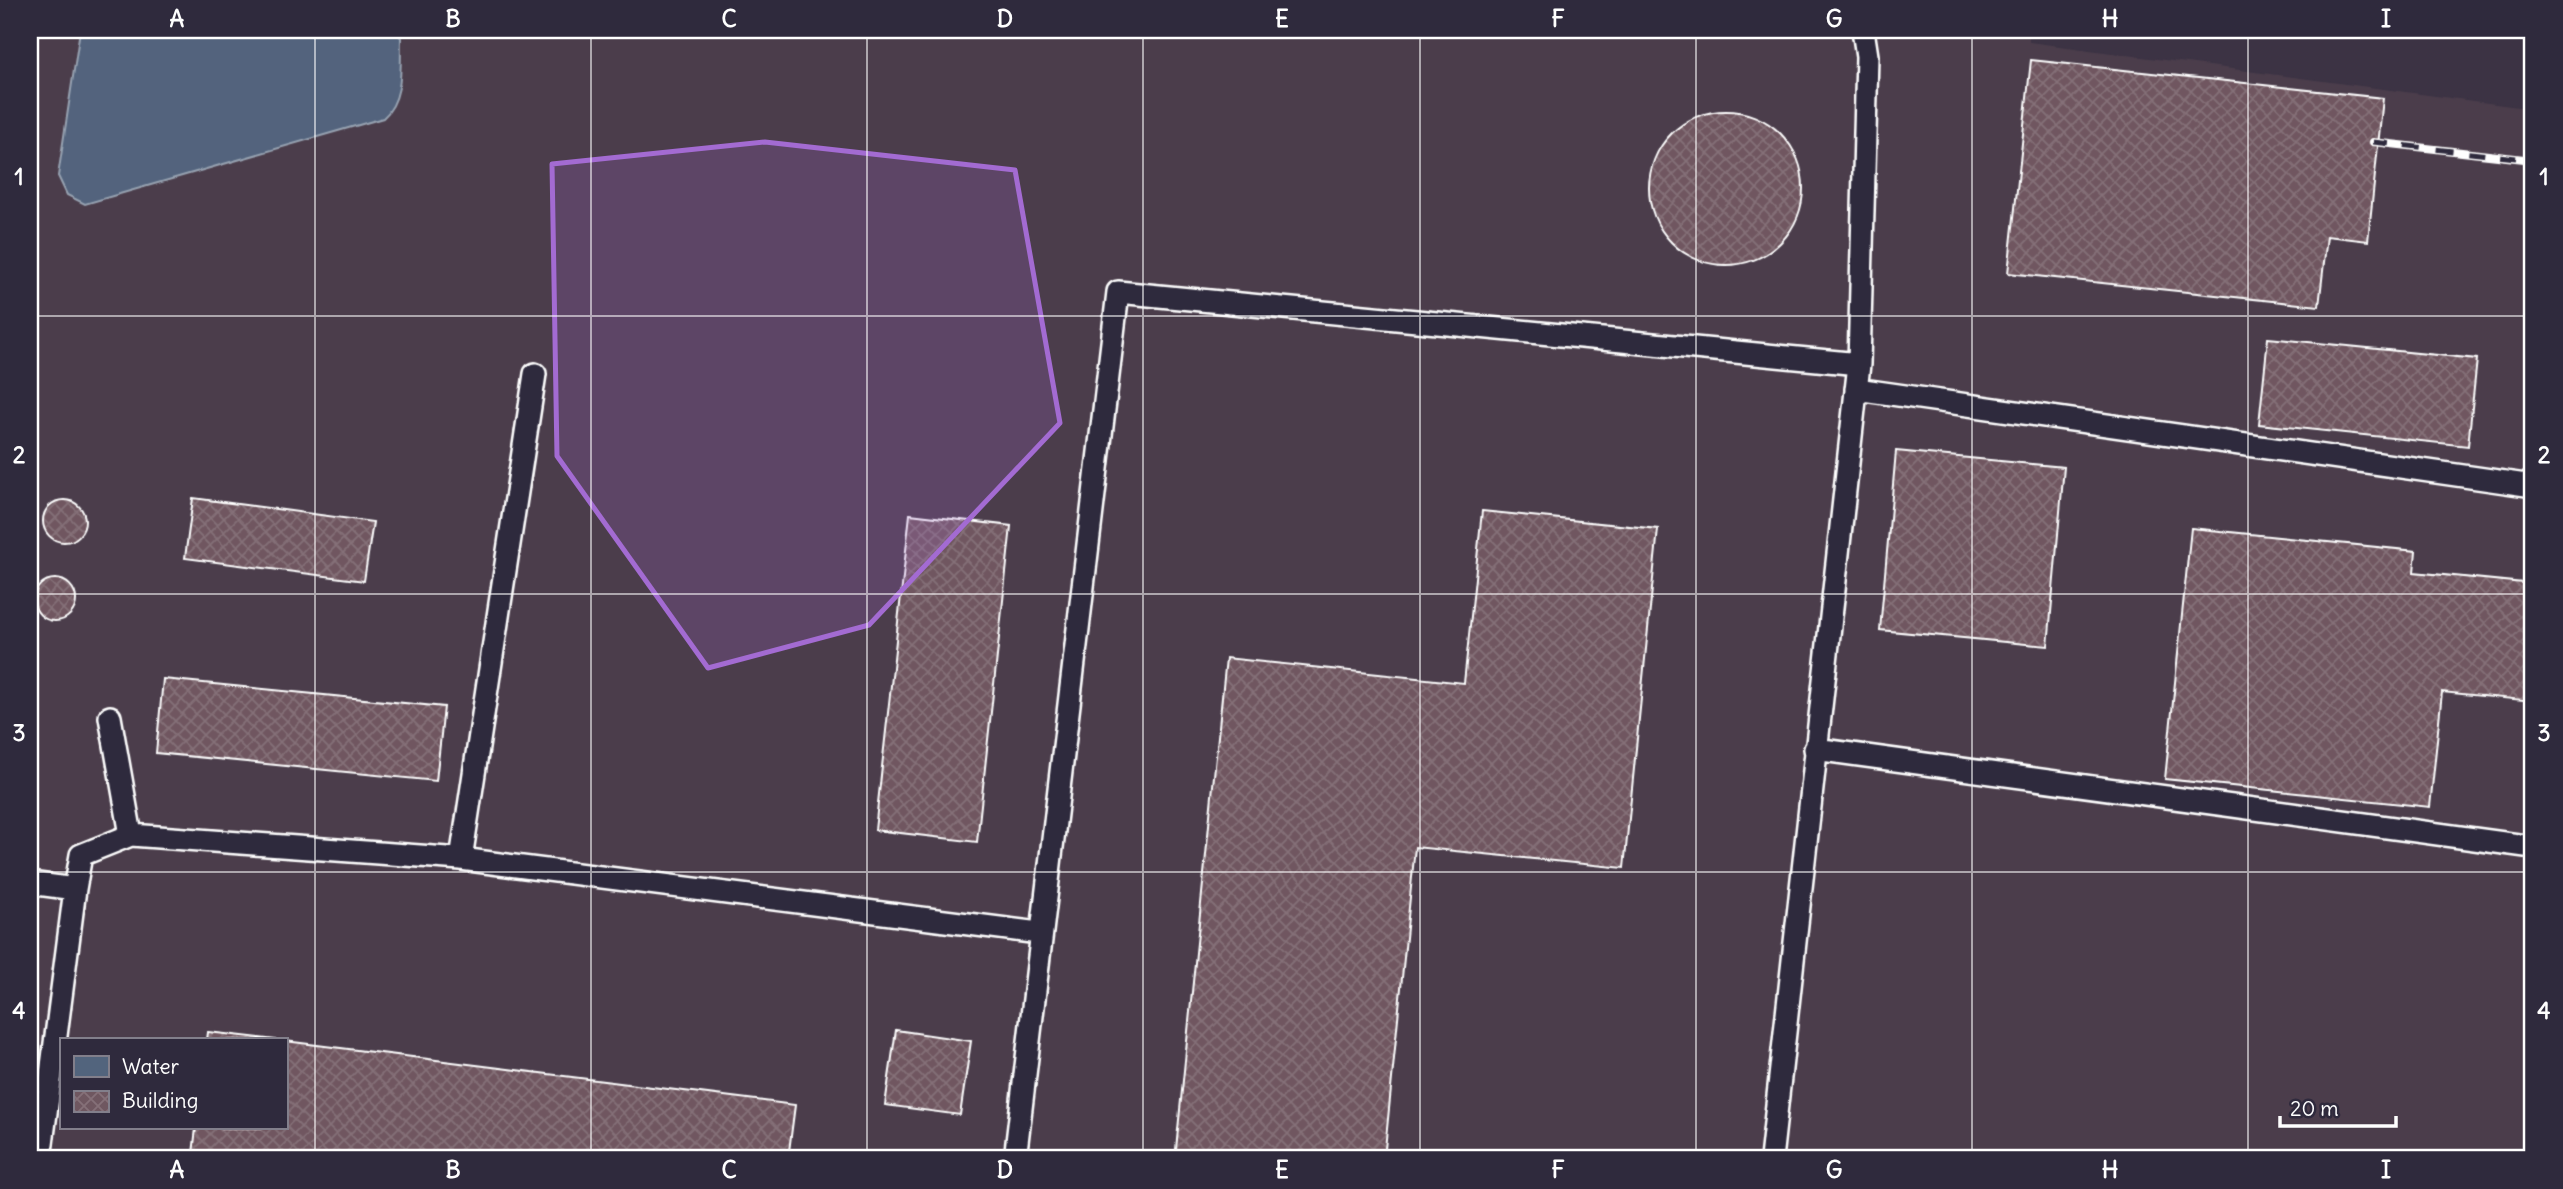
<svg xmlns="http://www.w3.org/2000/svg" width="2563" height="1189" font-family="Delius,sans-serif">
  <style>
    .built { fill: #4b3e4c; fill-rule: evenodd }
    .water { fill: #52647d; stroke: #97a2b1; stroke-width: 2 }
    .building { fill: url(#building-cross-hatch); stroke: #fff; stroke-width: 2 }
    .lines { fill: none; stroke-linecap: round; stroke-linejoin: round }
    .lane-casing { stroke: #fff; stroke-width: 26 }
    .lane { stroke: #2f2a3d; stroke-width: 21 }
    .rail-casing { stroke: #fff; stroke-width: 8 }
    .rail { stroke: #2f2a3d; stroke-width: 5; stroke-dasharray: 16; stroke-linecap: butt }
    .marked { fill: #a36bd2; fill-opacity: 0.2; stroke: #a36bd2; stroke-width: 5; stroke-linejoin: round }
    .grid { fill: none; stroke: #fff; stroke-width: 2; stroke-opacity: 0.55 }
    .neatline { fill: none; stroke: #fff; stroke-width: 2.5 }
    .grid-label { font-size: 23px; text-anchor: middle; font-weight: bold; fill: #fff }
  </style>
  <defs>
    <pattern id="building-cross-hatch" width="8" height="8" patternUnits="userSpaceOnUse" patternTransform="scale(1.75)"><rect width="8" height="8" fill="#6f5760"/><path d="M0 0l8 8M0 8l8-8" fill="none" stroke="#857078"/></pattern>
  </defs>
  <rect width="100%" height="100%" fill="#3c3344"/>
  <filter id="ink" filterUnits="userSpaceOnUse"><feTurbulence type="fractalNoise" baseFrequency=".0143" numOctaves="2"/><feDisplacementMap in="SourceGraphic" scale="14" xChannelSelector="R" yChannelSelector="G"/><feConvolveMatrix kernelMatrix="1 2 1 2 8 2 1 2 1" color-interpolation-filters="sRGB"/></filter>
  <g filter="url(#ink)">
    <path class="built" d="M30 30H2029V42L2533 109V1159H30ZM61 1040H285V1128H61Z"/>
    <path class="water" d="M80 30H396L401 38C400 65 405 99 383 118L85 204 67 195 58 176Z"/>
    <path class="building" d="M2031 60 2383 98 2368 241 2327 236 2319 306 2008 273Z
      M1649 188a77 77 0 1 1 154 0a77 77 0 1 1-154 0Z
      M2268 338 2477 359 2468 446 2259 424Z
      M1896 451 2064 467 2048 646 1880 630Z
      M193 498 373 522 364 581 185 558Z
      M43 521a21 21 0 1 1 42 0a21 21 0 1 1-42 0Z
      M1482 511 1658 529 1624 868 1415 847 1384 1159H1175L1226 658 1464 683Z
      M910 514 1011 526 977 842 875 830Z
      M2191 528 2416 551 2414 572 2533 584V701L2442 692 2430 807 2165 779Z
      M34 600a21 21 0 1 1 42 0a21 21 0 1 1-42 0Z
      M163 679 444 707 436 781 156 753Z
      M896 1030 971 1041 960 1115 885 1105Z
      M208 1032 276 1040H207Z
      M285 1041 795 1105 788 1159H233L193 1154 196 1128H285Z"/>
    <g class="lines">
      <defs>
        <path id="lane" d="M1859 364 1867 56 1863 30
          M1856 389 2533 486
          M110 717 131 835
          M1815 749 2533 847
          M461 859 535 374
          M30 883 75 889 40 1159
          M75 889 81 855 131 835 461 859 1039 933
          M1015 1159 1118 292 1859 364 1771 1159"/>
      </defs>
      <use href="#lane" class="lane-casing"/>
      <use href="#lane" class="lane"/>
      <defs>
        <path id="rail" d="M2373 142 2533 160"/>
      </defs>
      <use href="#rail" class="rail-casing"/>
      <use href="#rail" class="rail"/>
    </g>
  </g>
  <path class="marked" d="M765 142 1015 170 1060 423 869 625 708 668 557 456 552 164Z"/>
  <path class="grid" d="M315 30V1159M591 30V1159M867 30V1159M1143 30V1159M1420 30V1159M1696 30V1159M1972 30V1159M2248 30V1159M30 316H2533M30 594H2533M30 872H2533"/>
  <rect width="2563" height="1189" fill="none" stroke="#2f2a3d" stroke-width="77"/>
  <rect x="60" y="1038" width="228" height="91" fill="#2f2a3d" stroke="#827f8b" stroke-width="2"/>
  <rect x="74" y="1056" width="35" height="21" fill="#52647d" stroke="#827f8b" stroke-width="2"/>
  <text x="122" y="1074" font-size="21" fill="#ffffff">Water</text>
  <rect x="74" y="1091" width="35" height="21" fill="url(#building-cross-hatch)" stroke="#827f8b" stroke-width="2"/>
  <text x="122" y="1108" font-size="21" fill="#ffffff">Building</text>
  <path d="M2280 1116v10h116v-10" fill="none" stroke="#ffffff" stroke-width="3.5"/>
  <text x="2290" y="1116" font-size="21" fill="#ffffff" stroke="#2f2a3d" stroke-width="5" paint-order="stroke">20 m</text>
  <rect x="38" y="38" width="2486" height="1112" class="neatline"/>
  <g class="grid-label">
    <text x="177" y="27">A</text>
    <text x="453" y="27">B</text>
    <text x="729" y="27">C</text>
    <text x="1005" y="27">D</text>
    <text x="1282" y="27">E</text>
    <text x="1558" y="27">F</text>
    <text x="1834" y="27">G</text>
    <text x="2110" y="27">H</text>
    <text x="2386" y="27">I</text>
    <text x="19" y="185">1</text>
    <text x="2544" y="185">1</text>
    <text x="19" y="463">2</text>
    <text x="2544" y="463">2</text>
    <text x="19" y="741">3</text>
    <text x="2544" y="741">3</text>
    <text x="19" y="1019">4</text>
    <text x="2544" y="1019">4</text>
    <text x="177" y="1178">A</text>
    <text x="453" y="1178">B</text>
    <text x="729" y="1178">C</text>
    <text x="1005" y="1178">D</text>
    <text x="1282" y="1178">E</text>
    <text x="1558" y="1178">F</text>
    <text x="1834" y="1178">G</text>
    <text x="2110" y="1178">H</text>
    <text x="2386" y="1178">I</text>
  </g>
</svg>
